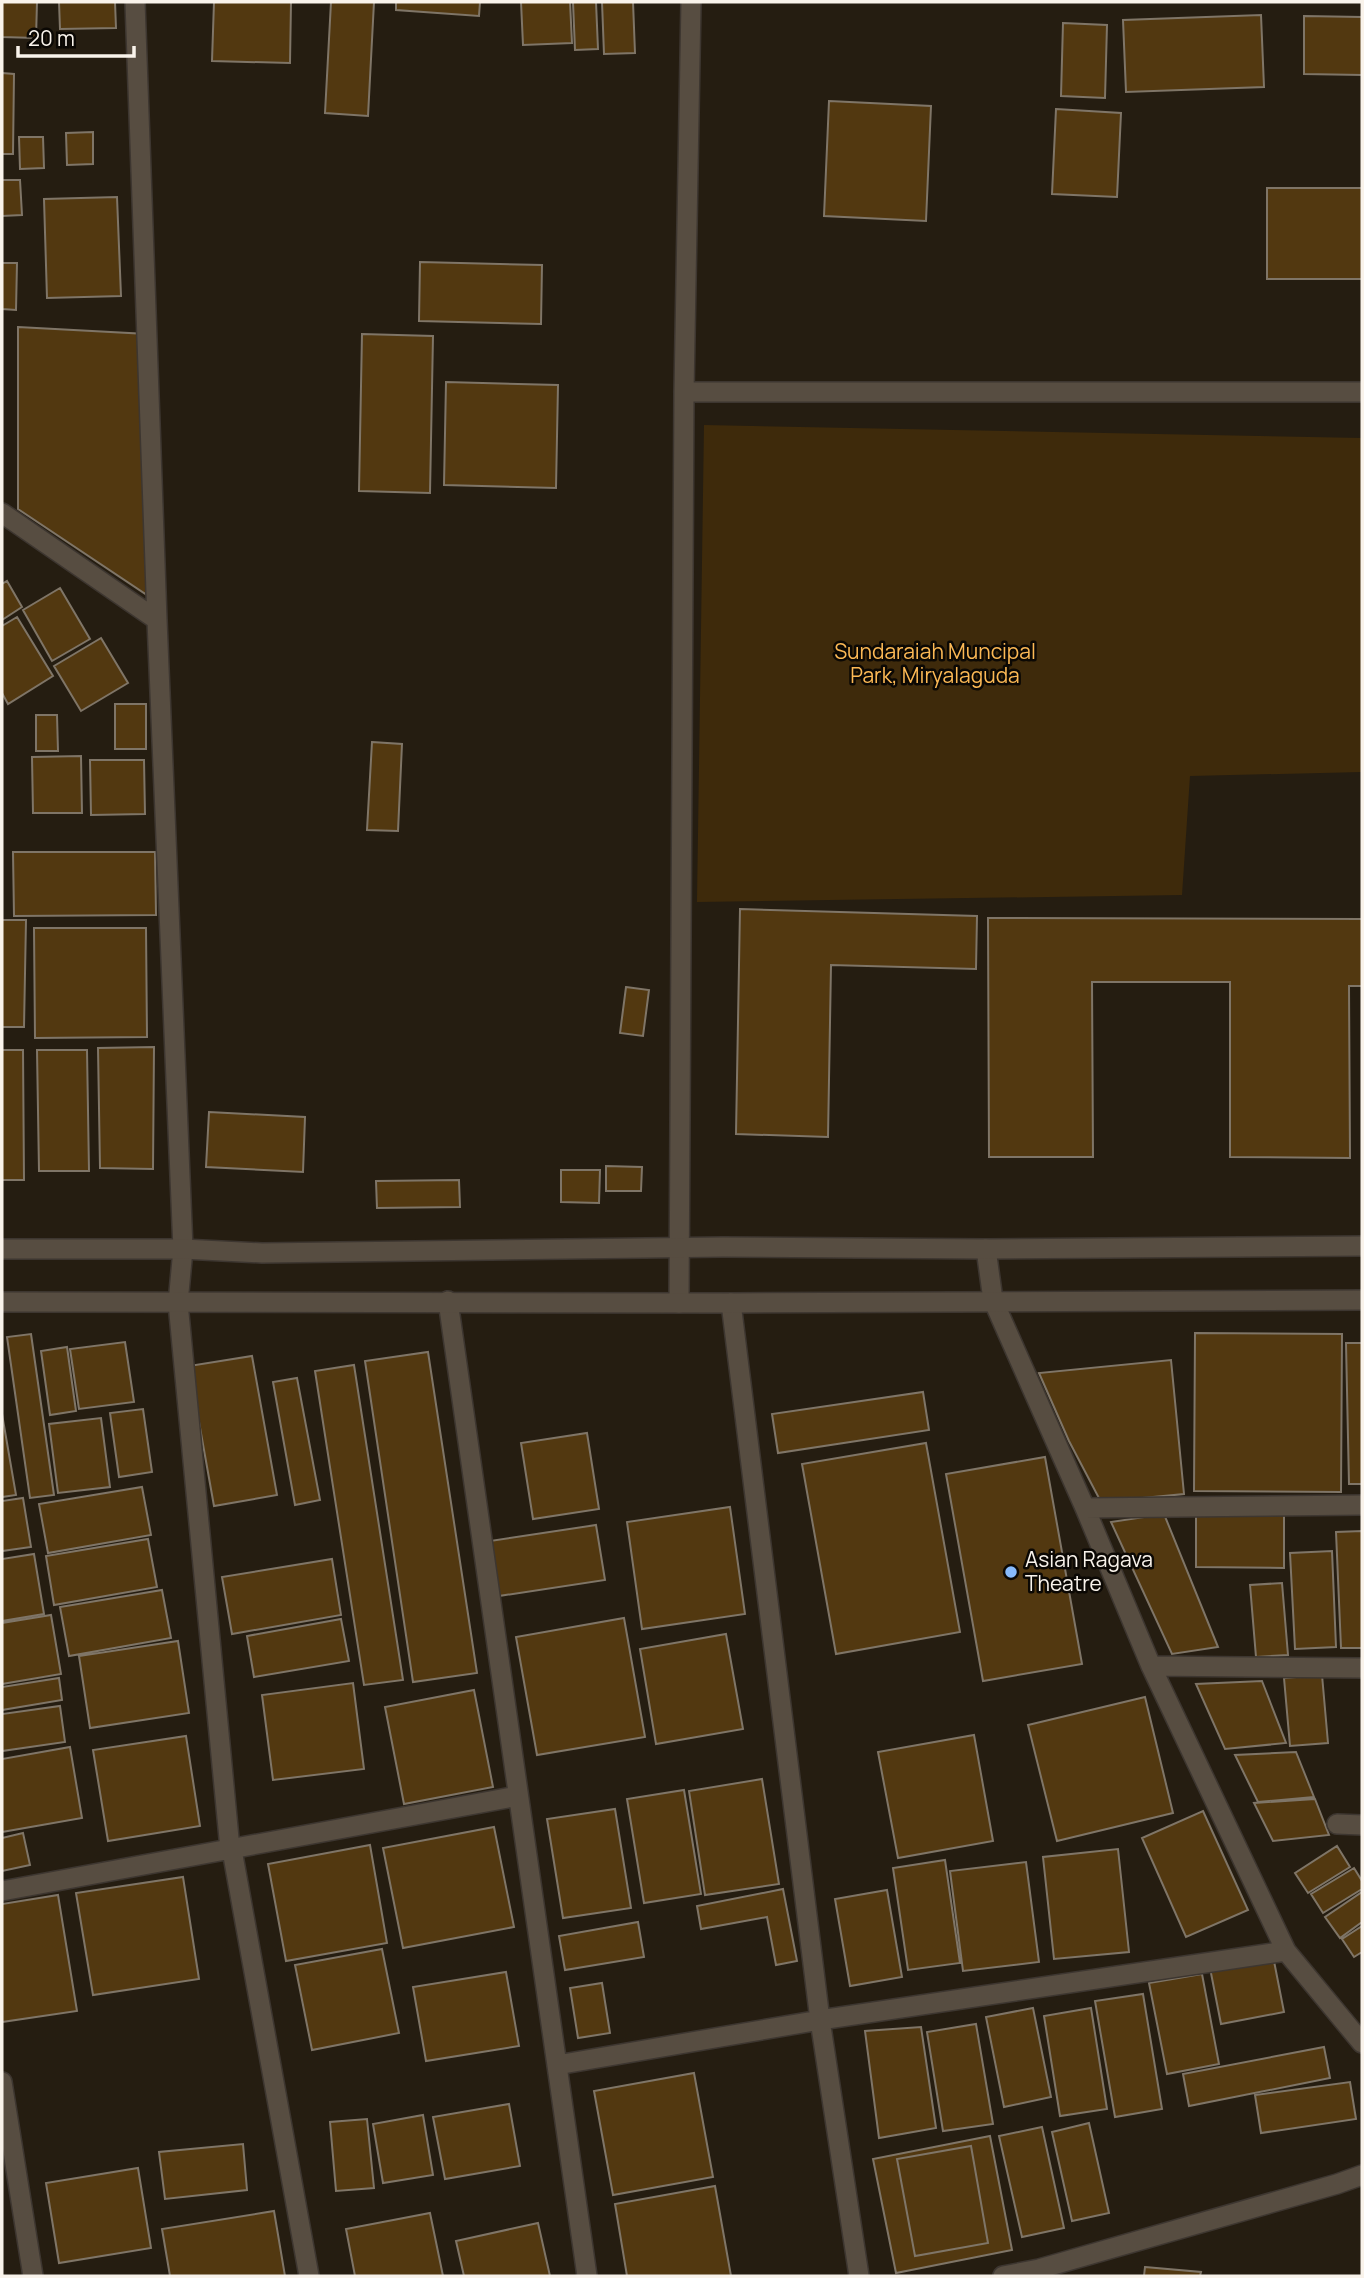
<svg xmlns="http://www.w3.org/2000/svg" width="1364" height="2278" font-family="Manrope,sans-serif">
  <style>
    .green { fill: #3e2a0b }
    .building { fill: #523810; stroke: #7f7567; stroke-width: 2 }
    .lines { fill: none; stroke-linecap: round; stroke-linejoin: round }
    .minor-casing { stroke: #3d3630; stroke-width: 22 }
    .secondary-casing { stroke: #3d3630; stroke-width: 22 }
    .minor { stroke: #574d41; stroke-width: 19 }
    .secondary { stroke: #574d41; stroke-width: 19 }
    .poi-dot { fill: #88bbfc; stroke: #0b0804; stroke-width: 2.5 }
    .labels { text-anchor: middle; stroke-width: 5; stroke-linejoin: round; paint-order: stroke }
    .park-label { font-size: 21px; fill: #fcb955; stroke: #0b0804 }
    .poi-label { font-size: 21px; fill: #f9f3eb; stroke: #0b0804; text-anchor: start }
  </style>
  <rect width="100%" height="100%" fill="#251d11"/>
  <path class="green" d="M704 425 1362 438V772L1190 776 1182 895 697 902Z"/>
  <path class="building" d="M2 2H37L36 38 2 37Z
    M59 2H115L116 28 60 29Z
    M214 2H291L290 63 212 61Z
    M331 2H374L368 116 325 113Z
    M396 2H480L479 16 396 10Z
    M521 2H570L572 43 523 45Z
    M573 2H596L598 49 575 50Z
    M602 2H633L635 53 604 54Z
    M1261 15 1264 87 1126 92 1123 20Z
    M1304 16 1362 17V75L1304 74Z
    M1063 23 1107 25 1105 98 1061 96Z
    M2 73 14 74 13 154H2Z
    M829 101 931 106 926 221 824 216Z
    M1056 109 1121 113 1117 197 1052 194Z
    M93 132V164L67 165 66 133Z
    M19 137H43L44 168 20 169Z
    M2 180H20L22 215 2 216Z
    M1267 188H1362V279H1267Z
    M117 197 121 296 47 298 44 199Z
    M420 262 542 265 541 324 419 321Z
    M2 263H17L16 310 2 309Z
    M18 327 147 334 153 599 18 509Z
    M362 334 433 336 430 493 359 491Z
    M446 382 558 385 556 488 444 485Z
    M7 581 22 607 2 620V584Z
    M60 588 90 639 52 661 23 610Z
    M17 617 53 676 8 704 2 693V626Z
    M101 638 128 683 81 711 54 666Z
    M115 704H146V749H115Z
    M36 715H57L58 751H36Z
    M372 742 402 744 398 831 367 830Z
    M81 756 82 813H33L32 757Z
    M90 760H144L145 814 91 815Z
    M13 852H155L156 915 14 916Z
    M740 909 977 916 976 969 831 965 828 1137 736 1134Z
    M988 918 1362 919V986H1349L1350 1158 1230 1157V982H1092L1093 1157H989Z
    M2 920H26L24 1027H2Z
    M34 928H146L147 1037 35 1038Z
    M626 987 649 990 643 1036 620 1033Z
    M154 1047 153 1169 100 1168 98 1048Z
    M2 1050H23L24 1180H2Z
    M37 1050H87L89 1171H39Z
    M209 1112 305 1117 303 1172 206 1167Z
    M606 1166 642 1167 641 1191H606Z
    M561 1170H600L599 1203 561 1202Z
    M459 1180 460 1207 377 1208 376 1181Z
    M1195 1333 1342 1334 1341 1492 1194 1491Z
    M31 1334 54 1495 30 1498 7 1337Z
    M125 1342 134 1402 79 1409 70 1349Z
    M1346 1343H1362V1484H1349Z
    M67 1347 76 1411 50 1415 41 1351Z
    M428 1352 477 1673 413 1682 365 1361Z
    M252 1356 277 1495 214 1506 189 1366Z
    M1171 1360 1184 1494 1101 1502 1069 1441 1039 1373Z
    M354 1365 403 1680 364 1685 315 1371Z
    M297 1378 320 1500 295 1505 273 1382Z
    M923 1392 929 1430 778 1453 772 1414Z
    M143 1409 152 1472 119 1477 110 1413Z
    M2 1414 16 1495 2 1497Z
    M101 1418 110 1487 58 1493 49 1424Z
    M587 1433 599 1509 533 1519 521 1443Z
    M926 1443 960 1632 836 1654 802 1464Z
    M1045 1457 1082 1664 983 1681 946 1474Z
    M142 1487 151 1535 48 1553 39 1504Z
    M23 1498 31 1547 2 1551V1501Z
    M1196 1505H1284V1568L1196 1567Z
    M730 1507 745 1614 642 1629 627 1522Z
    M1164 1514 1218 1647 1172 1654 1111 1522Z
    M596 1525 605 1580 499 1596 490 1541Z
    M1362 1531V1648H1341L1336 1532Z
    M148 1539 157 1587 54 1605 46 1556Z
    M1332 1551 1336 1647 1295 1649 1290 1553Z
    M34 1554 44 1614 2 1621V1559Z
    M332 1559 341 1615 232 1634 222 1577Z
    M1282 1583 1288 1655 1256 1657 1250 1585Z
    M162 1590 171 1638 69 1656 60 1607Z
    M51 1615 61 1674 2 1684V1623Z
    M624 1618 645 1737 537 1755 516 1637Z
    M341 1619 349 1661 254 1677 247 1636Z
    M726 1634 743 1729 656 1744 640 1649Z
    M178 1641 189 1713 90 1728 79 1656Z
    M1322 1675 1328 1743 1290 1746 1284 1678Z
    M59 1678 62 1700 2 1710V1687Z
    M1262 1681 1286 1743 1225 1749 1196 1684Z
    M353 1683 364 1769 273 1780 262 1695Z
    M474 1690 493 1787 404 1804 385 1707Z
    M1145 1697 1173 1813 1057 1841 1028 1725Z
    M60 1706 65 1742 2 1751V1714Z
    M974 1735 993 1841 898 1858 878 1752Z
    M186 1736 200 1826 108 1841 93 1750Z
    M70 1747 82 1818 2 1832V1759Z
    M1296 1752 1314 1797 1258 1802 1235 1755Z
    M762 1779 779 1884 705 1895 689 1791Z
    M684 1790 701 1894 644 1903 627 1799Z
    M1315 1799 1329 1835 1273 1841 1254 1803Z
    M615 1809 631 1908 563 1918 547 1819Z
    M1203 1811 1248 1910 1186 1937 1142 1838Z
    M494 1827 514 1927 403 1948 383 1848Z
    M23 1833 30 1865 2 1871V1838Z
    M370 1845 387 1943 286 1961 268 1864Z
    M1337 1846 1350 1867 1308 1893 1295 1873Z
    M1118 1849 1129 1952 1054 1959 1043 1857Z
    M945 1860 960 1963 908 1970 893 1868Z
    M1026 1862 1039 1962 963 1971 950 1871Z
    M1354 1868 1362 1881V1889L1323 1913 1311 1894Z
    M183 1877 199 1979 93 1995 76 1893Z
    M783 1889 797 1961 776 1965 767 1917 701 1929 697 1906Z
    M887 1890 902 1977 850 1986 835 1899Z
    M1362 1892V1922L1340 1938 1325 1917Z
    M58 1895 77 2011 2 2022V1904Z
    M638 1922 644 1957 565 1970 559 1936Z
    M1362 1926V1952L1354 1957 1342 1939Z
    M382 1949 399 2033 312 2050 295 1965Z
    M1273 1956 1284 2012 1221 2024 1210 1968Z
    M506 1972 519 2046 426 2061 413 1987Z
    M1202 1974 1219 2064 1167 2074 1149 1983Z
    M602 1983 610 2033 578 2038 570 1988Z
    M1143 1994 1162 2109 1115 2117 1095 2001Z
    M1033 2008 1051 2097 1004 2107 986 2017Z
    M1091 2008 1107 2109 1060 2116 1044 2016Z
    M976 2024 993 2124 943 2131 927 2032Z
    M921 2027 936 2128 879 2138 865 2031Z
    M1324 2047 1330 2078 1189 2106 1183 2074Z
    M694 2073 713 2177 613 2195 594 2091Z
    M1350 2082 1356 2119 1261 2133 1255 2095Z
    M509 2104 520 2166 445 2179 433 2117Z
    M423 2115 433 2175 383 2183 373 2124Z
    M367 2119 374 2188 336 2191 330 2122Z
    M1089 2123 1109 2213 1072 2221 1052 2132Z
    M1042 2127 1064 2228 1022 2237 999 2136Z
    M990 2136 1012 2250 896 2273 873 2159Z
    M243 2144 247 2190 165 2199 159 2152Z
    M971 2146 988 2243 915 2256 897 2159Z
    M138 2168 151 2248 59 2263 46 2183Z
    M715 2186 731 2276H627L615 2204Z
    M274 2211 285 2276H170L162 2229Z
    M430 2213 443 2276H355L346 2229Z
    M538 2223 550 2276H464L456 2241Z
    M1145 2267 1201 2272 1200 2276H1144Z"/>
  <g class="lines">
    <defs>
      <path id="minor" d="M135 2 157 620 183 1249 178 1303 230 1849 236 1848 232 1850 309 2276
        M684 392H1362
        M2 513 157 620
        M986 1249 993 1300 1085 1508 1151 1666 1286 1951 1362 2043
        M448 1301 587 2276
        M679 1303 684 392 691 2
        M731 1303 820 2020 859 2276
        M1085 1508 1362 1505
        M1151 1666 1362 1668
        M1337 1824 1362 1825
        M2 1891 518 1796
        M557 2065 820 2020 1286 1951
        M2 2082 33 2276
        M1003 2276 1039 2269 1337 2184 1362 2175"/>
      <path id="secondary" d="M2 1249H183L262 1253 723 1247 986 1249 1362 1246
        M2 1302 731 1303 1362 1300"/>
    </defs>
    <use href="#minor" class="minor-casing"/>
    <use href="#secondary" class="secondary-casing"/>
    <use href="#minor" class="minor"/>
    <use href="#secondary" class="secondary"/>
  </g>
  <circle class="poi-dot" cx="1011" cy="1572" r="7"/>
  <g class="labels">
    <g class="park-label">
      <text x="935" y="659">Sundaraiah Muncipal<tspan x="935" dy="24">Park, Miryalaguda</tspan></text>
    </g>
    <g class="poi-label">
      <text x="1025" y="1567">Asian Ragava<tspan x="1025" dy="24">Theatre</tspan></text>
    </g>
  </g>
  <rect width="1364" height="2278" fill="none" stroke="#f9f3eb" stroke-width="7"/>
  <path d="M18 46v10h116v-10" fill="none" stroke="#f9f3eb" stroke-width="3.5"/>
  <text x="28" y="46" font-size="21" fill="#f9f3eb" stroke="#0b0804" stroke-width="5" paint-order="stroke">20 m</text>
</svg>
